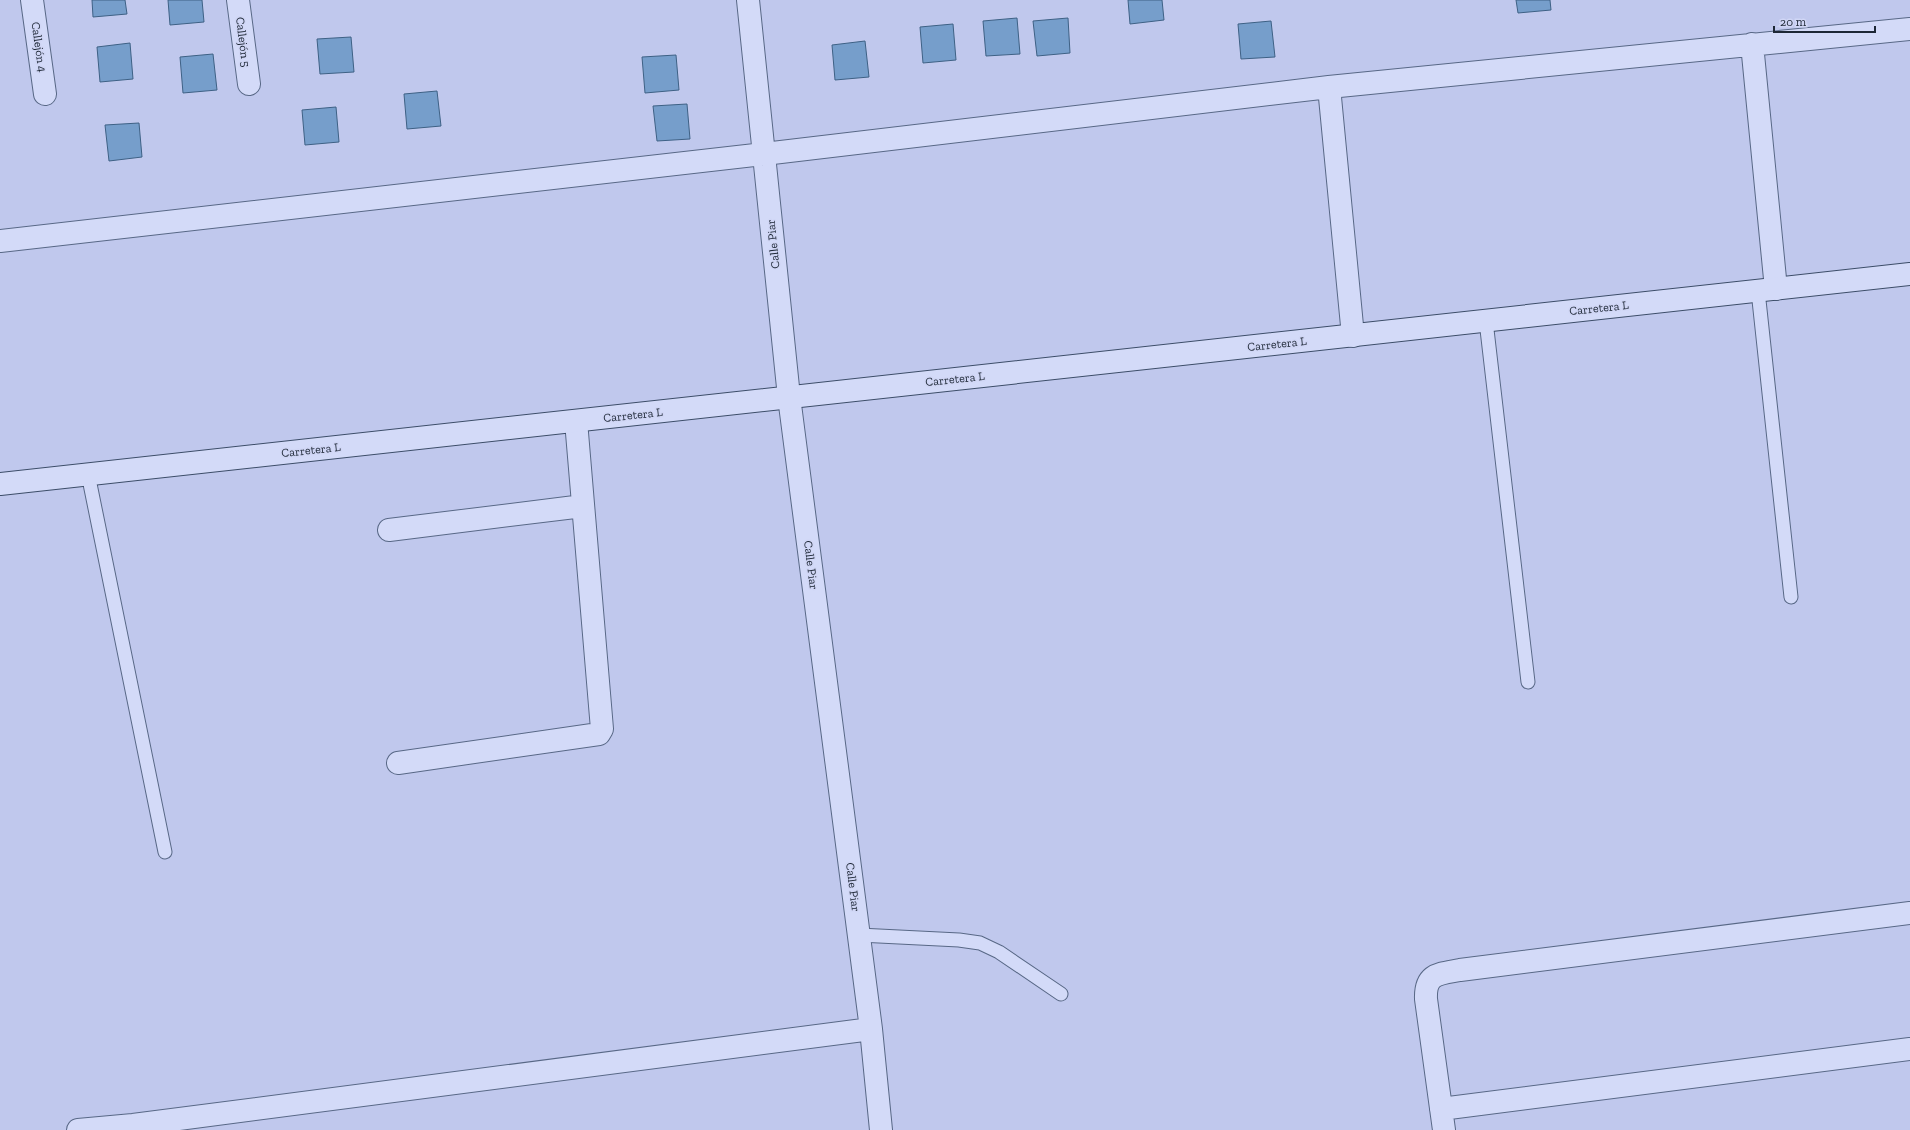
<svg xmlns="http://www.w3.org/2000/svg" width="1910" height="1130" font-family="'Zilla Slab',serif">
  <style>
    .building { fill: #769ecb; stroke: #3e6185 }
    .lines { fill: none; stroke-linecap: round; stroke-linejoin: round }
    .lane-casing { stroke: #586886; stroke-width: 15 }
    .street-casing { stroke: #586886; stroke-width: 24 }
    .secondary-casing { stroke: #3c4d68; stroke-width: 24 }
    .lane { stroke: #d3daf8; stroke-width: 13 }
    .street { stroke: #d3daf8; stroke-width: 22 }
    .secondary { stroke: #d3daf8; stroke-width: 22 }
    .labels { text-anchor: middle; stroke-width: 3; stroke-linejoin: round; paint-order: stroke }
    .street-label { font-size: 12px; fill: #1d2736; stroke: #d0d6f5 }
  </style>
  <rect width="100%" height="100%" fill="#c0c8ed"/>
  <path class="building" d="M92 0H125L127 14 93 17Z
    M168 0H202L204 22 170 25Z
    M1128 0H1162L1164 20 1130 24Z
    M1516 0H1550L1551 10 1518 13Z
    M1017 18 1020 54 986 56 983 21Z
    M1068 18 1070 53 1037 56 1033 21Z
    M1271 21 1275 57 1241 59 1238 24Z
    M953 24 956 60 923 63 920 27Z
    M351 37 354 72 320 74 317 39Z
    M865 41 869 77 835 80 832 45Z
    M130 43 133 79 100 82 97 47Z
    M213 54 217 90 183 93 180 57Z
    M676 55 679 90 645 93 642 57Z
    M437 91 441 126 407 129 404 94Z
    M687 104 690 139 657 141 653 106Z
    M336 107 339 142 305 145 302 110Z
    M139 123 142 157 109 161 105 125Z"/>
  <g class="lines">
    <defs>
      <path id="lane" d="M1758 291 1791 597
        M1486 321 1528 682
        M88 474 165 852
        M859 935 959 940 980 943 999 952 1061 994"/>
      <path id="street" d="M32 0 45 94
        M238 0 249 84
        M748 0 789 397 871 1029 881 1130
        M1752 44 1776 289
        M1329 87 1353 336
        M0 241 764 154 1329 87 1910 29
        M389 530 583 506
        M398 763 599 734 602 729 576 421
        M1441 1109 1910 1049
        M78 1130 133 1125 871 1029
        M1444 1130 1426 999C1425 973 1439 974 1460 970L1910 913"/>
      <path id="secondary" d="M0 484 1910 274"/>
    </defs>
    <use href="#lane" class="lane-casing"/>
    <use href="#street" class="street-casing"/>
    <use href="#secondary" class="secondary-casing"/>
    <use href="#lane" class="lane"/>
    <use href="#street" class="street"/>
    <use href="#secondary" class="secondary"/>
  </g>
  <g class="labels">
    <g class="street-label">
      <text transform="translate(243 42) rotate(83)" y="4">Callejón 5</text>
      <text transform="translate(39 47) rotate(82)" y="4">Callejón 4</text>
      <text transform="translate(773 244) rotate(-96)" y="4">Calle Piar</text>
      <text transform="translate(1599 308) rotate(-6)" y="4">Carretera L</text>
      <text transform="translate(1277 344) rotate(-6)" y="4">Carretera L</text>
      <text transform="translate(955 379) rotate(-6)" y="4">Carretera L</text>
      <text transform="translate(633 415) rotate(-6)" y="4">Carretera L</text>
      <text transform="translate(311 450) rotate(-6)" y="4">Carretera L</text>
      <text transform="translate(811 565) rotate(83)" y="4">Calle Piar</text>
      <text transform="translate(853 887) rotate(83)" y="4">Calle Piar</text>
    </g>
  </g>
  <path d="M1774 26v6h101v-6" fill="none" stroke="#1d2736" stroke-width="2"/>
  <text x="1780" y="26" font-size="12" fill="#1d2736" stroke="#d0d6f5" stroke-width="3" paint-order="stroke">20 m</text>
</svg>
